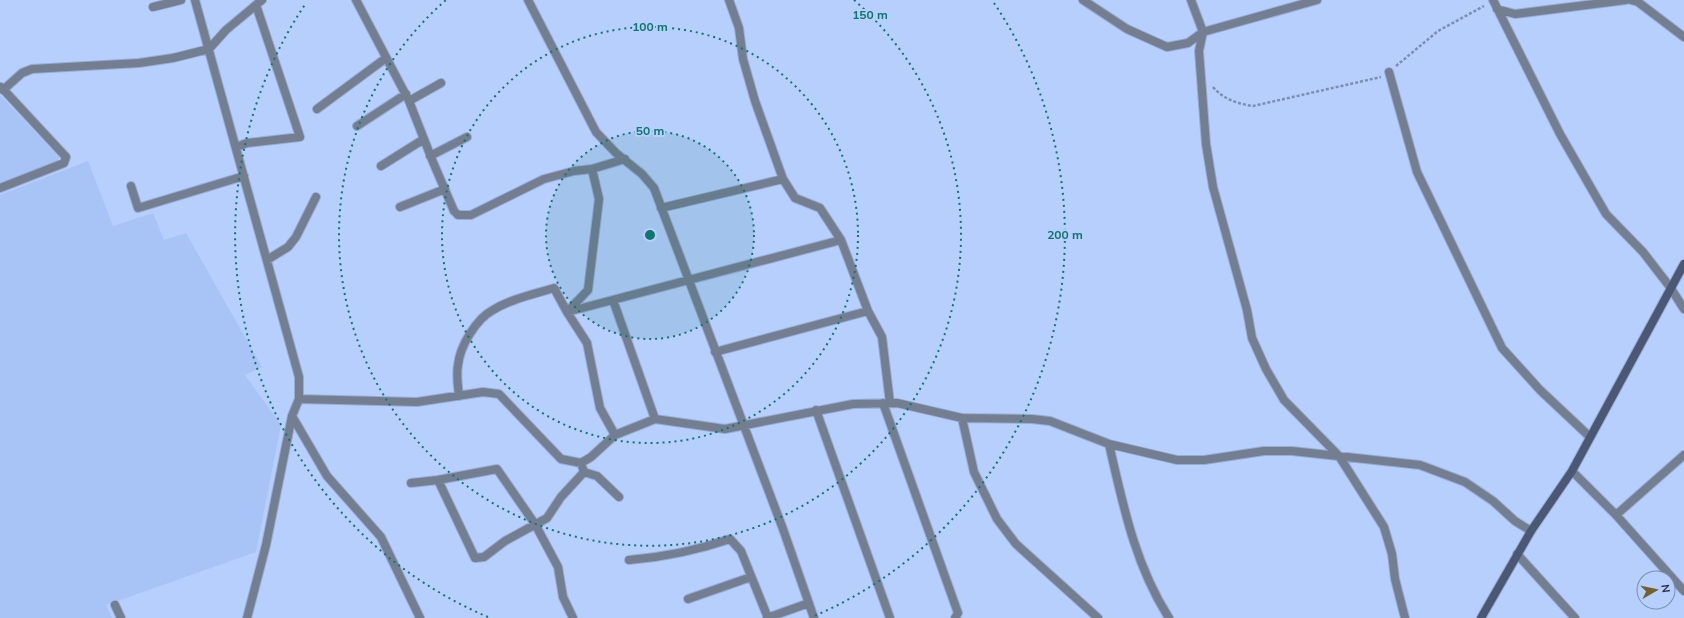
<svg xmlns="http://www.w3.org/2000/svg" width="1684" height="618" font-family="Mulish,sans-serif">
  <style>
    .built { fill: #a8c3f6 }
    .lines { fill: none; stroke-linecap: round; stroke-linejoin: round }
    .street-casing { stroke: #98acd5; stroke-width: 10 }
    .secondary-casing { stroke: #98acd5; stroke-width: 10 }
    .path { stroke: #7c8eb1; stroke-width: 2.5; stroke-dasharray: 3 2; stroke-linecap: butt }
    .street { stroke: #747e91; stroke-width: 8 }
    .secondary { stroke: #4a5873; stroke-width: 8 }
    .ring { fill: none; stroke: #0f766e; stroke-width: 2; stroke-dasharray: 2 4 }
    .centre { fill: #0f766e; stroke: #b7cffd; stroke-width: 2 }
    .ring-label { font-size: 12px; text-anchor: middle; font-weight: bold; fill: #0f766e; stroke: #b7cffd; stroke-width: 4; stroke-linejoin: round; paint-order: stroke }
  </style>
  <rect width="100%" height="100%" fill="#b7cffd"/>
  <path class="built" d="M0 95 59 157 57 162 0 184Z
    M88 161 113 226 153 213 164 240 186 233 262 367 245 375 281 425 256 552 106 605 112 618H0V195Z"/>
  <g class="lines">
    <defs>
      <path id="street" d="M195 0 299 377V399L292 416 266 545 247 618
        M356 0 409 101 433 162 454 211 458 215H471L544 179 574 171 592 169 625 159
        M528 0 596 132 616 153 642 174 654 188 783 529 814 618
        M729 0 739 28 743 59 755 101 783 179
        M1083 0 1127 29 1167 47 1188 43 1203 32 1317 0
        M1191 0 1203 32 1199 51 1206 144 1213 187 1247 310 1252 338 1266 369 1284 400 1339 456 1384 527 1392 554 1395 579 1405 618
        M1493 0 1560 134 1606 214 1643 252 1670 287 1684 309
        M1631 0 1638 2 1684 37
        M153 7 181 0
        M1497 9 1515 14 1626 0
        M1389 72 1417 172 1502 348 1540 390 1590 437
        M3 90 22 73 32 69 139 63 173 58 209 49 226 30 262 0
        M409 101 441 83
        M317 109 386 58
        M357 126 406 94
        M236 147 247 143 300 137 256 5
        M430 156 467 137
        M381 166 424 139
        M592 169 599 199 588 290 567 312 587 343 600 408 615 435
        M131 186 138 208 244 176
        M0 188 64 163 66 157 1 87
        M400 207 445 189
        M661 208 783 179 795 198 820 208 841 240 868 311 882 337 890 403
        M267 260 288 247 296 237 316 197
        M613 300 655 419
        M715 352 868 311
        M459 396C458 386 456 376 458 365 460 346 476 319 493 310 511 299 534 294 554 288L567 312 841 240
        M299 399 417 402 483 392 499 394 561 459 581 463 591 457 615 435 655 419 725 429 853 404 897 403 962 418 1032 419 1050 421 1109 444 1177 460H1204L1264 451H1292L1420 465 1465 482 1493 501 1515 521 1531 531
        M883 403 958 613 955 618
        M816 410 890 618
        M292 416 327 476 381 537 420 618
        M962 418 974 472 997 519 1016 544 1098 618
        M1109 444C1123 505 1135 565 1169 618
        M1572 471 1616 515 1684 591
        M584 472 597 476 619 497
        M438 480 475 558 484 557 505 541 547 518 561 497 584 472 581 463
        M411 483 438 480 497 469 535 524 558 567 563 597 573 618
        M1616 515 1684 455
        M1517 554 1575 618
        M629 560C665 557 695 551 730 539L741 551 768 618
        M688 599 751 577
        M115 605 121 618
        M767 618 809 603"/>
      <path id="secondary" d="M1481 618 1531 531 1572 471 1684 264"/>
    </defs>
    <use href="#street" class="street-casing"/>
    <use href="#secondary" class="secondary-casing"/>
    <path class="path" d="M1396 66 1438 31 1484 6
      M1213 87C1223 99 1238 104 1253 106L1381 77"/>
    <use href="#street" class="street"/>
    <use href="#secondary" class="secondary"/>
  </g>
  <circle cx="650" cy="235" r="104" fill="#0f766e" fill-opacity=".12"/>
  <g class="ring">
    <circle cx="650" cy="235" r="104"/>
    <circle cx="650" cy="235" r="208"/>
    <path d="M854 0A311 311 0 1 1 446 0"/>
    <path d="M488 617A415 415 0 0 1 306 3M994 3A415 415 0 0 1 812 617"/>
  </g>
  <circle cx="650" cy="235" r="6" class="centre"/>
  <g class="ring-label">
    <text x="870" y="19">150 m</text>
    <text x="650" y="31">100 m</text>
    <text x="650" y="135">50 m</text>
    <text x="1065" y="239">200 m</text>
  </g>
  <g transform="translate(1656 590) rotate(81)"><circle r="19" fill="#b7cffd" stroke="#7e90b3"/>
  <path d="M0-3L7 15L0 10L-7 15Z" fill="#765f2f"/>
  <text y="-6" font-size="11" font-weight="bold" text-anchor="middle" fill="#293245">N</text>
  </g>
</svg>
